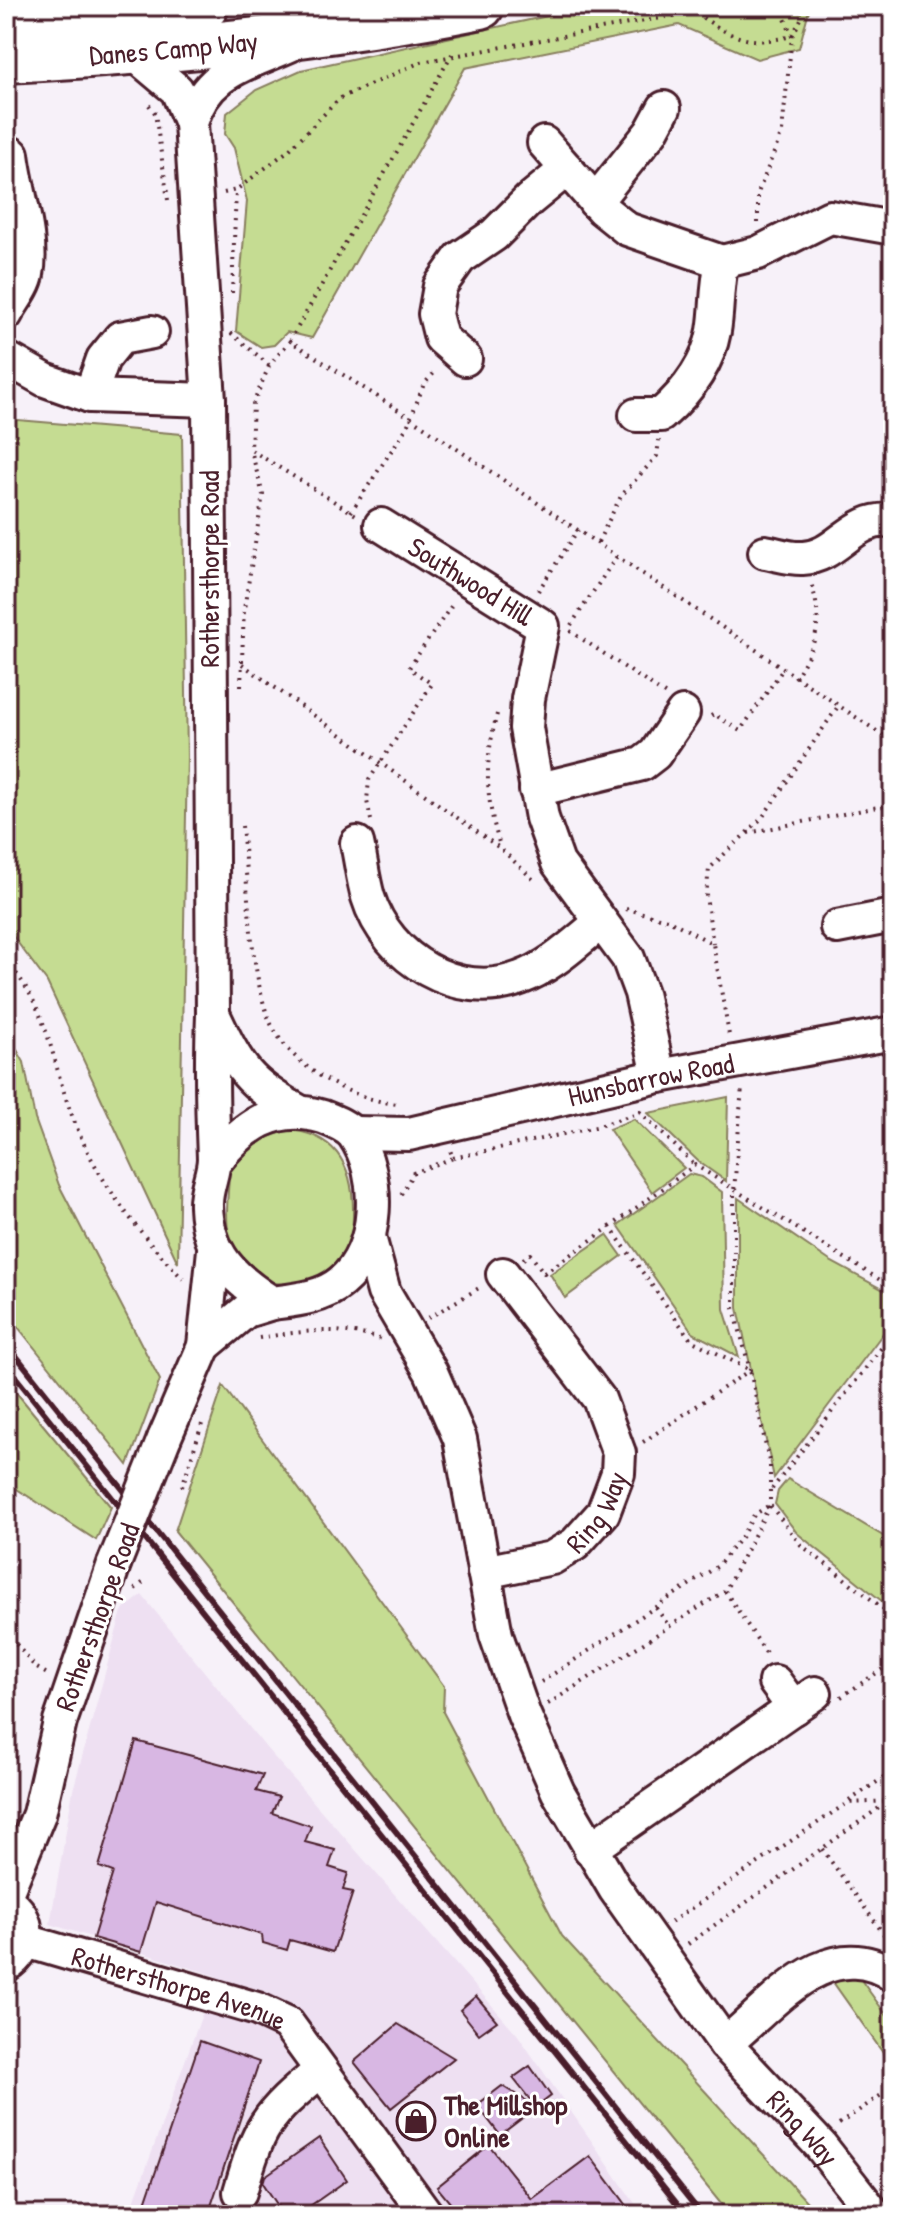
<svg xmlns="http://www.w3.org/2000/svg" width="899" height="2221" font-family="'Patrick Hand',sans-serif">
  <style>
    .built { fill: #eee0f2 }
    .green { fill: #c5dc92; stroke: #887e5e; stroke-width: 2 }
    .building { fill: #d8b7e3; stroke: #4a1f2b; stroke-width: 2 }
    .lines { fill: none; stroke-linecap: round; stroke-linejoin: round }
    .minor-casing { stroke: #4a1f2b; stroke-width: 38 }
    .highway-casing { stroke: #4a1f2b; stroke-width: 50 }
    .path { stroke: #4a1f2b; stroke-width: 4; stroke-dasharray: 2 6; stroke-linecap: butt }
    .minor { stroke: #fff; stroke-width: 32 }
    .highway { stroke: #fff; stroke-width: 44 }
    .rail { stroke: #4a1f2b; stroke-width: 6 }
    .minor-bridge-casing { stroke: #4a1f2b; stroke-width: 38; stroke-linecap: butt }
    .minor-bridge { stroke: #fff; stroke-width: 32 }
    .labels { text-anchor: middle; stroke-width: 6; stroke-linejoin: round; paint-order: stroke }
    .street-label { font-size: 28px; fill: #4a1f2b; stroke: #fff }
    .poi-label { font-size: 28px; font-weight: bold; fill: #4a1f2b; stroke: #fff; text-anchor: start }
  </style>
  <rect width="100%" height="100%" fill="#f7f1f9"/>
  <filter id="ink" filterUnits="userSpaceOnUse"><feTurbulence type="fractalNoise" baseFrequency=".0125" numOctaves="2"/><feDisplacementMap in="SourceGraphic" scale="16" xChannelSelector="R" yChannelSelector="G"/><feConvolveMatrix kernelMatrix="1 2 1 2 8 2 1 2 1" color-interpolation-filters="sRGB"/></filter>
  <g filter="url(#ink)">
    <path class="built" d="M142 1595 267 1749 517 2034 643 2215H129L216 1976 50 1924 73 1790 122 1611Z"/>
    <path class="green" d="M593 6H810L799 48 757 59 679 25 465 68 312 338 287 332 274 345 261 347 236 331 247 201 234 148 225 134 227 113 256 90 301 70Z
      M6 419 182 434 187 757 178 1263 47 982 6 927Z
      M6 1031 24 1062 35 1119 59 1185 160 1380 128 1465 6 1312Z
      M728 1097 726 1181 699 1162 648 1113Z
      M634 1119 684 1168 652 1192 609 1129Z
      M288 1130C339 1134 354 1170 353 1215 353 1235 350 1251 336 1266 322 1280 305 1284 286 1284 271 1284 265 1280 253 1272 217 1248 228 1203 230 1165L252 1143Z
      M689 1174 702 1177 722 1192 724 1309 739 1357 693 1333 618 1225Z
      M738 1198 830 1261 893 1295V1320L774 1478 738 1308Z
      M607 1235 622 1256 565 1298 550 1274Z
      M6 1380 111 1507 96 1540 6 1482Z
      M223 1386 444 1686 443 1712 562 1936 819 2215H730L175 1531Z
      M788 1479 893 1542V1610L797 1533 775 1504 778 1491Z
      M852 1977 861 1980 893 2024V2067L833 1982Z"/>
    <path class="building" d="M136 1741 263 1775 256 1791 279 1797 272 1813 311 1826 305 1842 335 1850 329 1867 348 1873 343 1890 353 1892 333 1952 290 1940 287 1950 263 1943 262 1935 156 1902 141 1952 93 1938 113 1872 99 1867Z
      M476 1996 497 2021 479 2034 460 2010Z
      M398 2024 454 2058 391 2108 354 2062Z
      M200 2041 259 2062 208 2215H141Z
      M530 2066 551 2096 500 2135 477 2105 502 2086 535 2106 513 2078Z
      M319 2138 347 2180 297 2215H284L263 2183 265 2176Z
      M489 2145 532 2199 590 2156 634 2215H460L437 2187Z"/>
    <g class="lines">
      <defs>
        <g id="minor">
          <path d="M133 53 177 90 191 123"/>
          <path d="M544 143 602 209 627 229 722 262"/>
          <path d="M595 202 651 132 664 108"/>
          <path d="M6 314C12 302 25 287 27 274 34 238 16 191 12 154"/>
          <path d="M6 358 45 380 90 396 209 400"/>
          <path d="M465 359 441 338 435 314 440 286 460 258 494 235 529 200 567 169"/>
          <path d="M90 396 103 359 120 338 152 332"/>
          <path d="M636 415H661C686 393 708 364 714 331 718 308 716 286 722 262L758 253 830 217 893 228"/>
          <path id="s1" d="M381 525 543 626 528 699 526 728 542 818 558 863 628 958 641 993 659 1076"/>
          <path d="M765 552C777 554 791 559 803 558 838 557 853 515 893 521"/>
          <path d="M536 790 642 764 655 754 683 713"/>
          <path d="M357 843C361 861 363 880 368 897 387 959 458 1002 520 978 551 967 576 942 601 922"/>
          <path d="M837 927 893 916"/>
          <path d="M215 1018C239 1069 248 1083 298 1111"/>
          <path id="s2" d="M353 1133 409 1134 659 1076 893 1033"/>
          <path d="M214 1163C242 1127 275 1102 323 1117 333 1121 347 1126 354 1135 382 1175 380 1250 341 1282 322 1298 295 1300 272 1303 233 1278 208 1255 206 1206 205 1190 214 1173 214 1158 212 1110 211 1063 213 1015L209 400 191 123C206 71 246 65 290 45"/>
          <path id="s3" d="M369 1237 384 1292 431 1372 460 1439 496 1635 524 1715 558 1792 615 1889 725 2044 820 2145 875 2215"/>
          <path d="M204 1346 246 1311 272 1303"/>
          <path d="M164 1439 204 1346 214 1250"/>
          <path id="s4" d="M484 1572 552 1558 575 1544 603 1513 618 1473 619 1453 599 1399 503 1274"/>
          <path d="M775 1682 794 1708"/>
          <path d="M590 1849 815 1693"/>
          <path d="M6 1894 39 1814 60 1722 114 1564"/>
          <path d="M6 1901C32 1917 32 1949 6 1965"/>
          <path id="s5" d="M26 1941 257 2009 287 2023 427 2215"/>
          <path d="M725 2044C774 2004 827 1932 893 1975"/>
          <path d="M240 2192C259 2126 265 2116 319 2072"/>
        </g>
        <g id="highway">
          <path d="M6 17 206 6"/>
          <path id="s6" d="M6 60C166 52 324 37 481 6"/>
        </g>
      </defs>
      <use href="#minor" class="minor-casing"/>
      <use href="#highway" class="highway-casing"/>
      <path class="path" d="M149 105 155 113 168 200
        M224 193 236 190 289 150 340 98 421 62 694 12C732 37 746 47 792 36L801 19V6
        M758 223V193L782 132 792 36 780 6
        M232 293 236 190
        M231 333 269 365 290 341 414 420 893 742
        M290 341 452 54
        M269 366 253 404 251 450 356 515
        M351 512 407 427 424 384 437 370
        M598 542 621 496 657 456 659 440
        M538 591 578 530
        M571 625 617 556
        M570 631 666 695
        M242 664 501 849 535 881
        M795 678C817 643 824 623 811 583
        M241 686 244 609 263 495 251 450
        M497 714C484 764 485 797 500 846
        M711 716 714 714 740 731 783 669
        M371 820 367 801 369 780 432 684 409 668 454 602
        M242 826C248 882 249 962 267 1014 284 1064 348 1099 397 1104
        M748 833 893 804
        M626 909 667 919 713 944 729 1035
        M713 944 706 896 709 869 762 818 839 705
        M6 961C52 1012 50 1062 75 1123 98 1182 139 1233 183 1279
        M453 1158 596 1127 640 1112 695 1165
        M401 1194 413 1173 453 1158 450 1150
        M610 1227 695 1165 893 1288
        M523 1259 530 1254 544 1273 610 1227 691 1340 750 1370 770 1466V1505L801 1545 893 1616
        M428 1318 479 1288
        M259 1338C300 1331 341 1326 380 1339
        M643 1442 750 1370 734 1308V1192L742 1086
        M182 1487 202 1424
        M772 1489 893 1333
        M135 1589 145 1581
        M725 1591 768 1656
        M656 1608 669 1626
        M6 1632 35 1667 49 1675
        M541 1682 718 1566 742 1536 754 1515 768 1506
        M841 1697 893 1662
        M548 1704 725 1591 770 1505
        M849 1801 893 1771
        M822 1849 886 1937 885 1941
        M671 1922 847 1803 893 1801
        M688 1944 886 1803
        M839 2124 893 2087"/>
      <use href="#minor" class="minor"/>
      <use href="#highway" class="highway"/>
      <path class="rail" d="M6 1343 702 2215
        M6 1365 686 2215"/>
      <defs>
        <path id="minor-bridge" d="M114 1564 164 1439"/>
      </defs>
      <use href="#minor-bridge" class="minor-bridge-casing"/>
      <use href="#minor-bridge" class="minor-bridge"/>
    </g>
  </g>
  <defs>
    <symbol id="shop-ring" viewBox="-11 -11 22 22"><circle r="9.5" fill="#fff" stroke="#4a1f2b" stroke-width="1.5"/><path d="M-5-2.5h2.3a2.7 3.5 0 0 1 5.4 0H5L5.5 6h-11ZM-1.5-2.5h3a1.5 2.3 0 0 0-3 0Z" fill="#4a1f2b"/></symbol>
  </defs>
  <g fill-rule="evenodd">
    <use href="#shop-ring" x="394" y="2099" width="44" height="44"/>
  </g>
  <g class="labels">
    <g class="street-label">
      <text dy="10" stroke="none"><textPath href="#s6" startOffset="168">Danes Camp Way</textPath></text>
      <text transform="translate(209 569) rotate(-90)" y="10">Rothersthorpe Road</text>
      <text dy="10" stroke="none"><textPath href="#s1" startOffset="106">Southwood Hill</textPath></text>
      <text dy="10" stroke="none"><textPath href="#s2" startOffset="304">Hunsbarrow Road</textPath></text>
      <text dy="10" stroke="none"><textPath href="#s4" startOffset="136">Ring Way</textPath></text>
      <text transform="translate(97 1617) rotate(-70)" y="10">Rothersthorpe Road</text>
      <text dy="10" stroke="none"><textPath href="#s5" startOffset="160">Rothersthorpe Avenue</textPath></text>
      <text dy="10" stroke="none"><textPath href="#s3" startOffset="1008">Ring Way</textPath></text>
    </g>
    <g class="poi-label">
      <text x="444" y="2115">The Millshop<tspan x="444" dy="32">Online</tspan></text>
    </g>
  </g>
  <rect width="899" height="2221" fill="none" stroke="#fff" stroke-width="32"/>
  <rect x="16" y="16" width="867" height="2189" fill="none" stroke="#4a1f2b" stroke-width="3" filter="url(#ink)"/>
</svg>
